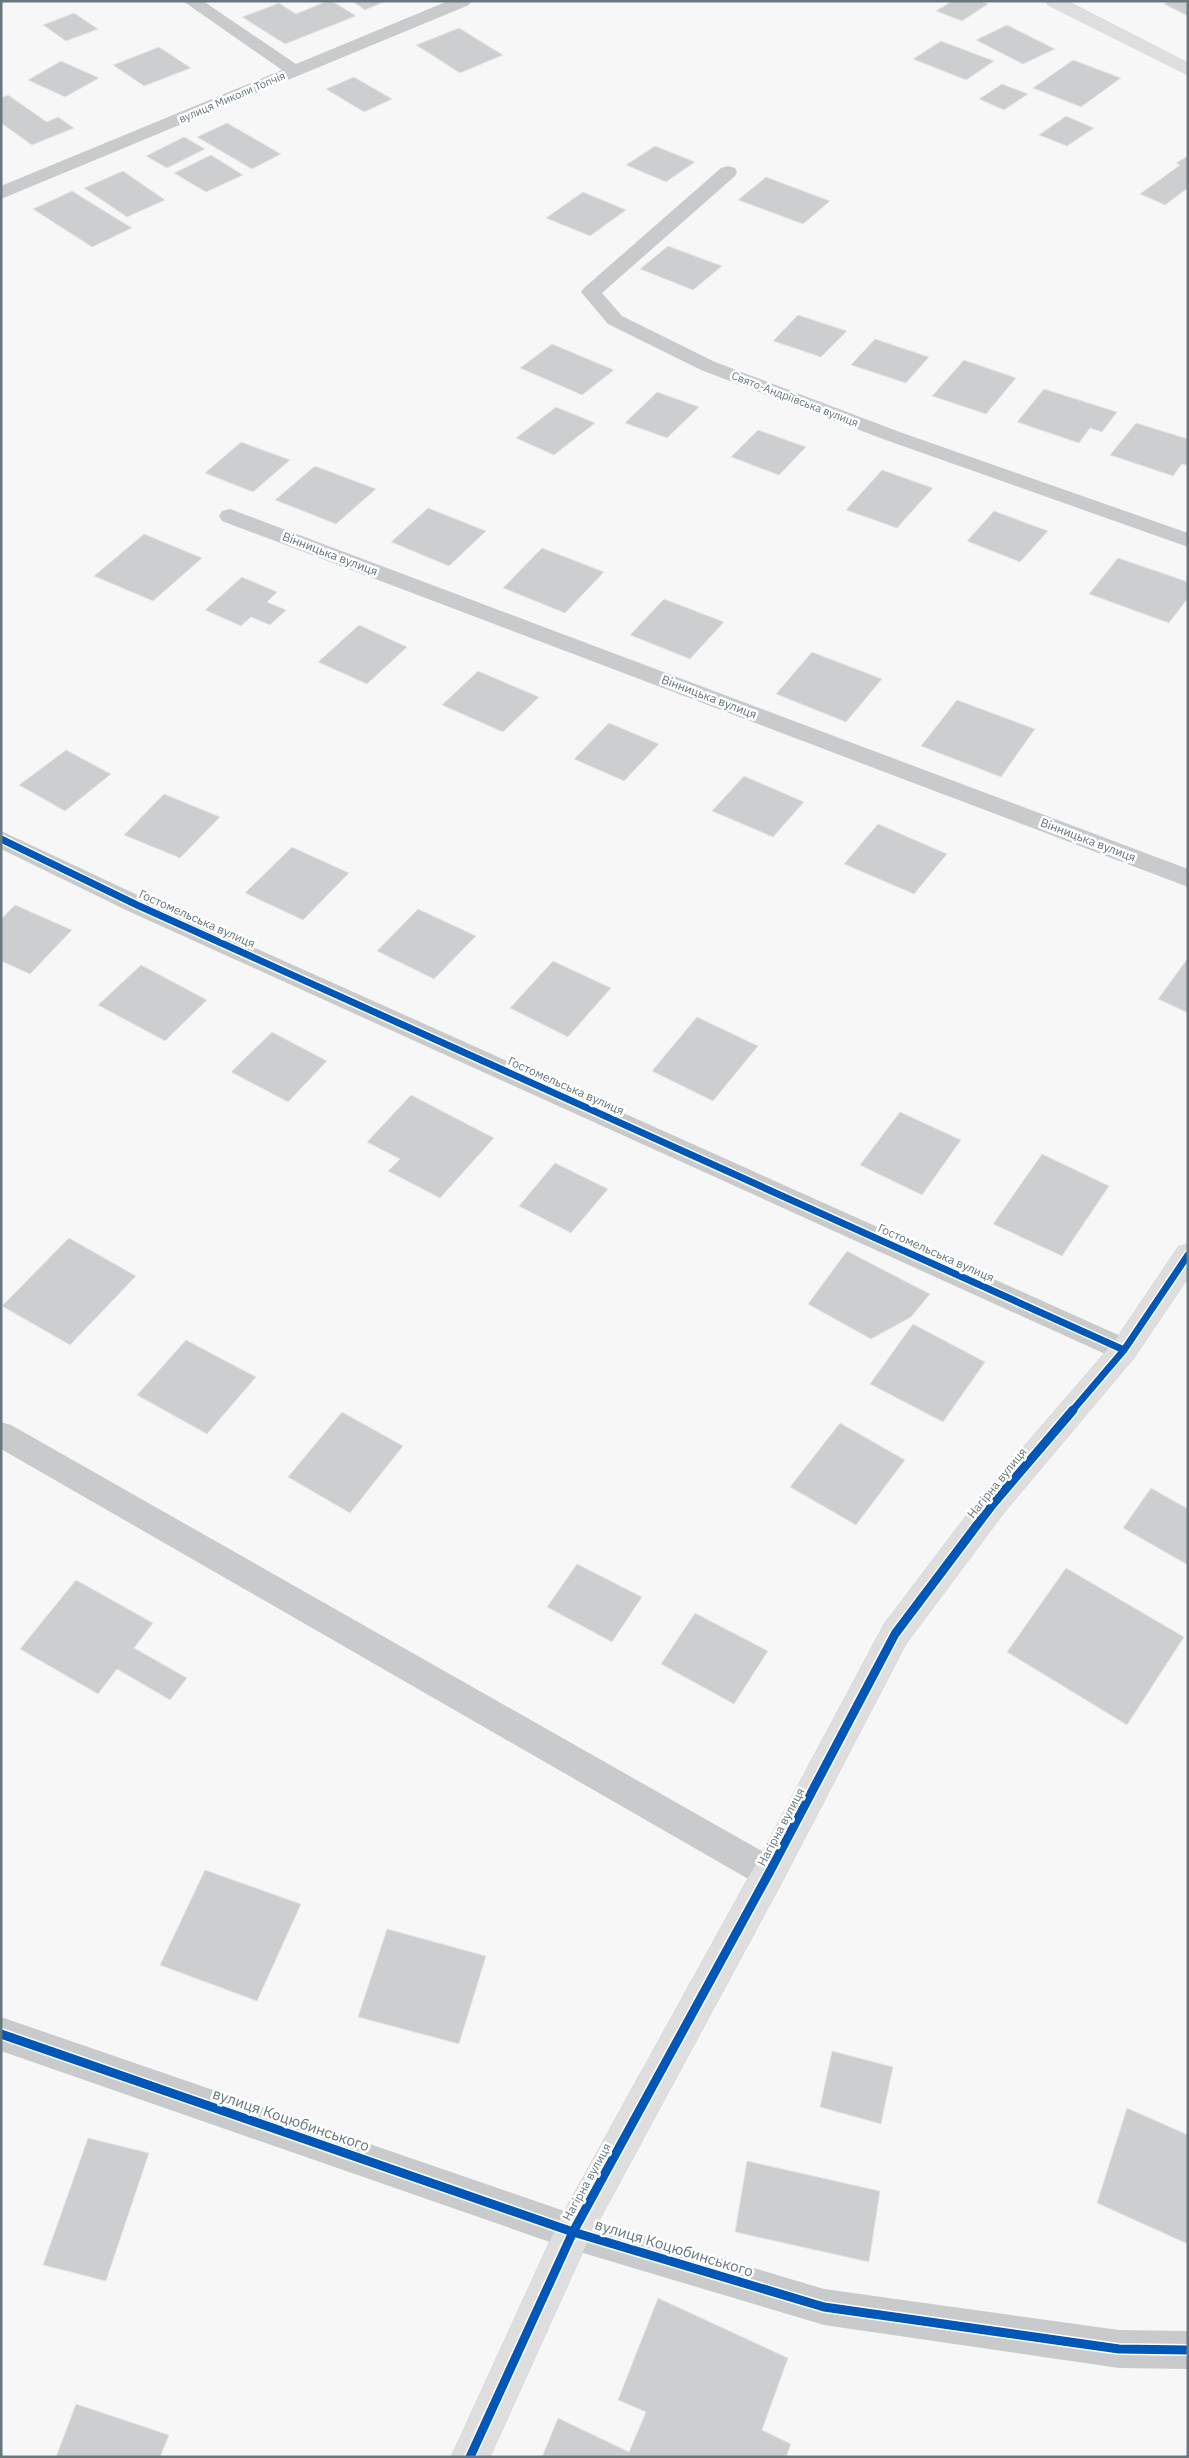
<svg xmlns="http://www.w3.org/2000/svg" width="1189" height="2458" font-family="'IBM Plex Sans',sans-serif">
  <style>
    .building { fill: #cdcecf; stroke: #e6e6e6 }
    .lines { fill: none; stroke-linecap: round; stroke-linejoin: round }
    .secondary-casing { stroke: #d2d3d4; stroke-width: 1 }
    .street { fill: #c8cacb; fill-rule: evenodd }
    .secondary { fill: #dededf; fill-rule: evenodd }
    .cycleway-far1-casing { stroke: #fff; stroke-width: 10 }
    .cycleway-casing { stroke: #fff; stroke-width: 12 }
    .cycleway-far1 { stroke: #0057b8; stroke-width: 7 }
    .cycleway { stroke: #0057b8; stroke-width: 9 }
    .labels { text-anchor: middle; stroke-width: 5; stroke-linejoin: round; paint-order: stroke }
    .far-street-label { font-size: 11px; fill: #66787e; stroke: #fff }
    .street-label { font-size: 12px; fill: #66787e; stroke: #fff }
    .near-street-label { font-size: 15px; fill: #66787e; stroke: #fff }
  </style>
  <rect width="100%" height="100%" fill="#f7f7f7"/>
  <path class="building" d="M327 1H332L356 16 285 44 242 17 279 3 296 14Z
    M352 1H386L365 10Z
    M952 1H980L988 4 962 21 936 11Z
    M1170 1H1188V16L1164 4Z
    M74 13 98 29 66 41 43 25Z
    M1007 25 1055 49 1023 64 976 40Z
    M459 28 503 55 460 73 416 45Z
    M941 41 994 61 966 80 913 59Z
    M159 47 191 68 144 86 113 65Z
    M1073 60 1121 78 1081 107 1033 88Z
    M61 61 99 78 65 97 28 80Z
    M354 77 392 99 364 112 326 89Z
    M1002 84 1028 94 1004 110 979 99Z
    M8 95 47 122 58 117 74 128 32 145 1 123V98Z
    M1066 116 1094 128 1067 146 1039 135Z
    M227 123 281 154 252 169 197 137Z
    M184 137 205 149 167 168 146 156Z
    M655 146 695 162 666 182 626 165Z
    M211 155 243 175 206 192 174 173Z
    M1188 156V188L1165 205 1140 194 1180 165 1176 163Z
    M123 171 165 200 127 217 84 188Z
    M766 177 830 201 803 224 738 200Z
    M72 191 132 228 92 247 33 209Z
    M583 192 626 210 590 236 546 218Z
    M668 246 722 266 693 290 640 269Z
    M798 315 847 331 821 357 773 341Z
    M875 339 929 357 906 383 851 365Z
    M552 344 614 370 582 395 520 368Z
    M964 360 1016 378 986 414 932 396Z
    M1044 389 1117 412 1102 432 1090 428 1079 443 1017 422Z
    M657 392 699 407 667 438 625 423Z
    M556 407 595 423 554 455 516 438Z
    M1136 423 1188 439V466L1182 464 1173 476 1110 455Z
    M758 430 806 447 779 475 731 457Z
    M241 442 290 460 253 492 205 473Z
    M315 466 376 489 336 524 275 500Z
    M882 470 933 488 897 528 846 510Z
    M428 508 486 531 449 566 391 542Z
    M994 511 1048 531 1020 562 967 541Z
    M144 534 202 558 153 601 94 576Z
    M542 548 604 572 565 613 503 588Z
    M1118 558 1188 582V598L1169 623 1089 594Z
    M242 577 277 592 267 602 286 610 270 625 251 617 241 626 205 610Z
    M664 599 724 622 690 659 630 635Z
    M359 625 407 647 367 684 318 662Z
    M812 652 882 679 846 722 776 694Z
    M478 671 539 697 503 732 442 705Z
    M957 700 1035 729 1001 777 921 746Z
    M609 723 659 744 624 781 574 759Z
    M66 750 111 774 65 811 19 785Z
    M744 776 804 802 773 837 712 811Z
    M164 794 220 817 180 858 124 835Z
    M878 824 947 854 914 894 844 864Z
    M292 847 349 873 303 920 245 893Z
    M15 905 72 930 30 974 1 961V919Z
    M418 909 476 936 434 979 377 951Z
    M1188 958V1013L1158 999Z
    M553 961 611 988 568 1037 510 1008Z
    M141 965 207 1000 165 1041 98 1005Z
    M697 1017 758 1046 713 1101 652 1071Z
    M272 1032 327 1061 288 1102 231 1072Z
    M411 1095 494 1138 440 1198 388 1171 400 1159 367 1142Z
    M900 1112 961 1140 922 1195 860 1165Z
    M1042 1154 1109 1186 1062 1256 993 1224Z
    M555 1163 608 1189 571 1233 519 1206Z
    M69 1238 136 1276 70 1345 2 1306Z
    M847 1251 930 1294 911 1317 871 1339 808 1304Z
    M913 1324 985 1362 943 1422 870 1384Z
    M186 1340 256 1377 207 1434 137 1395Z
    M342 1412 403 1446 350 1513 288 1477Z
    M840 1423 905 1460 856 1525 790 1487Z
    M1151 1488 1188 1509V1565L1123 1528Z
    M577 1564 642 1597 612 1642 547 1607Z
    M1066 1568 1184 1637 1127 1725 1007 1652Z
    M76 1580 153 1623 134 1648 187 1678 170 1700 117 1669 98 1694 20 1649Z
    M695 1613 768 1651 734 1704 661 1664Z
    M205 1870 301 1904 257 2001 160 1965Z
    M387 1929 486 1956 459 2044 358 2017Z
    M832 2051 893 2067 881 2124 820 2107Z
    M1127 2108 1188 2135V2244L1097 2203Z
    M88 2138 149 2153 106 2281 43 2265Z
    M747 2161 880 2191 869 2262 735 2232Z
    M658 2298 788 2358 762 2430 791 2444 786 2457H542L558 2418 629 2452 646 2412 618 2400Z
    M76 2404 169 2435 160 2457H56Z"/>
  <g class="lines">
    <defs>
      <path id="secondary" d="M1046 1H1067L1188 63V75L1048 5Z
        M1188 1244V1278L1134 1358 1003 1514 906 1644 781 1884 586 2245 490 2457H451L560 2219 757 1862 884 1624 981 1496 1114 1342 1178 1247Z"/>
    </defs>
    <use href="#secondary" class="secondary-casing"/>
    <path class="street" d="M183 1H203L296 64 448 1H471L469 5 1 199V186L282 70Z
      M728 166 735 168 737 172 735 176 602 293 622 316 715 362 897 431 1188 533V547L883 439 701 370 608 324 581 292 584 288 721 168Z
      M230 509 1188 869V887L222 521 219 516 222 511Z
      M1 831 146 899 1134 1342 1138 1350 1134 1358 1124 1362 1114 1358 128 911 1 849Z
      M1 1422 11 1425 781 1862 786 1873 781 1884 769 1889 757 1884 1 1449Z
      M1 2017 573 2214 824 2289 1119 2330 1188 2331V2369L1119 2368 824 2325 573 2250 1 2051Z"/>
    <use href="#secondary" class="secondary"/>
    <defs>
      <path id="cycleway-far1" d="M1 839 137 905 1124 1350
        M1072 1411 1124 1350 1188 1255"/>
      <path id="cycleway" d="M1 2034 573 2232 824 2307 1119 2349 1188 2350
        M470 2457 573 2232 769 1873 895 1634 992 1505 1073 1410"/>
    </defs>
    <use href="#cycleway-far1" class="cycleway-far1-casing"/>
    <use href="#cycleway" class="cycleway-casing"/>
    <use href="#cycleway-far1" class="cycleway-far1"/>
    <use href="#cycleway" class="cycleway"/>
  </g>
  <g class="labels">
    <g class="far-street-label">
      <text transform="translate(232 97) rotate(-23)" y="4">вулиця Миколи Топчія</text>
      <text transform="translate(795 399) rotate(21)" y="4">Свято-Андріївська вулиця</text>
    </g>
    <g class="street-label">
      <text transform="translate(330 554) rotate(21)" y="4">Вінницька вулиця</text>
      <text transform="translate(709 697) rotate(21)" y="4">Вінницька вулиця</text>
      <text transform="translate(1088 840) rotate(21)" y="4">Вінницька вулиця</text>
      <text transform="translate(197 919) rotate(24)" y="4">Гостомельська вулиця</text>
      <text transform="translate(566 1086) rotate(24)" y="4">Гостомельська вулиця</text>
      <text transform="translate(936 1253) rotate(24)" y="4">Гостомельська вулиця</text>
      <text transform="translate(997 1483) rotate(-51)" y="4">Нагірна вулиця</text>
      <text transform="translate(781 1827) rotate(-62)" y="4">Нагірна вулиця</text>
      <text transform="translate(587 2182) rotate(-61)" y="4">Нагірна вулиця</text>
    </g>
    <g class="near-street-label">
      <text transform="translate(291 2120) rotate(19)" y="5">вулиця Коцюбинського</text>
      <text transform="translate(674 2248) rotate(17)" y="5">вулиця Коцюбинського</text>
    </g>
  </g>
  <rect width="1189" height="2458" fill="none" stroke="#66787e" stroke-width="5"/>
</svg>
